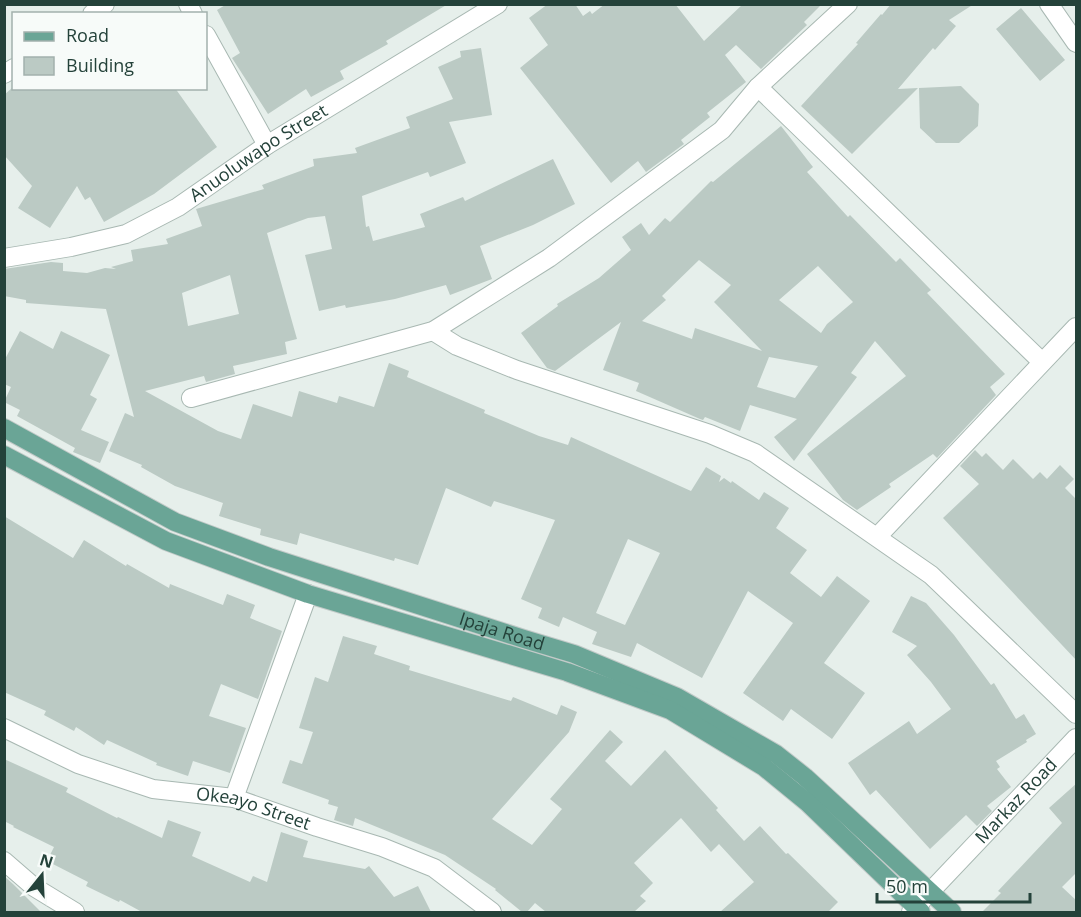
<svg xmlns="http://www.w3.org/2000/svg" width="1081" height="917" font-family="'Open Sans',sans-serif">
  <style>
    .building { fill: #bbcac4; fill-rule: evenodd }
    .lines { fill: none; stroke-linecap: round; stroke-linejoin: round }
    .minor-casing { stroke: #a8b8b2; stroke-width: 20 }
    .major-casing { stroke: #c2cac8; stroke-width: 20 }
    .minor { stroke: #fff; stroke-width: 18 }
    .major { stroke: #6aa596; stroke-width: 18 }
    .labels { text-anchor: middle; stroke-width: 4.5; stroke-linejoin: round; paint-order: stroke }
    .street-label { font-size: 18px; fill: #24423a; stroke: #f7fbf9 }
  </style>
  <rect width="100%" height="100%" fill="#e6efeb"/>
  <path class="building" d="M227 4 300 5 448 4 386 41 388 44 340 71 344 79 311 97 306 89 268 114 232 58 240 53 217 10Z
    M548 4H575L583 16 590 11 592 14 605 4H675L704 41 743 4H822L804 22 807 25 761 69 736 45 725 55 746 82 707 113 710 117 681 140 684 144 646 172 638 161 611 183 520 68 548 45 529 18Z
    M891 4H974L949 20 956 26 935 50 933 48 898 89 918 88 852 154 801 106 858 44 856 43 881 14 882 15Z
    M1021 8 1065 60 1040 81 996 29Z
    M481 48 492 115 449 122 466 163 430 177 428 172 362 196 366 227 369 226 373 241 425 227 420 214 463 197 465 201 553 159 575 204 533 225 480 246 492 279 450 295 446 285 395 299 346 308 345 305 319 311 305 255 332 249 325 216 308 218 267 233 297 339 285 342 287 354 233 366 235 374 206 382 204 376 145 391 218 431 241 439 253 404 292 417 299 391 337 403 339 396 374 407 389 363 409 371 407 377 485 410 484 413 539 436 568 445 571 437 691 491 706 467 721 476 719 482 724 478 731 483 732 481 759 500 764 492 789 508 776 528 807 550 790 573 821 597 837 576 870 601 824 663 865 693 832 739 791 709 783 721 743 693 793 623 748 591 702 678 637 643 631 657 592 644 597 632 563 617 559 627 538 618 542 608 521 599 555 520 494 501 491 507 446 488 418 565 395 558 394 561 300 533 297 545 260 535 261 529 219 516 223 503 175 486 141 467 142 465 109 451 125 413 134 417 106 309 26 303V300L4 296V269L51 262 63 263V271L87 273 105 268 116 269 111 267 133 261 131 250 168 244 166 239 202 226 196 209 264 189 262 185 314 166 313 159 357 153 355 148 410 128 406 117 453 99 438 67 461 57 460 51ZM230 275 239 314 188 326 182 293ZM628 539 660 553 625 625 596 613Z
    M961 86 979 104 978 126 959 143H936L920 128 919 88Z
    M12 88H175L217 147 154 194 104 222 90 197 85 200 77 186 50 228 18 208 32 186 4 155V95Z
    M781 126 813 167 807 172 848 217 850 215 896 262 900 258 931 290 927 293 1005 374 990 387 996 395 937 458 933 454 889 484 891 487 857 510 843 500 807 454 906 376 875 341 851 373 857 377 794 461 774 437 797 419 750 405 740 431 705 417 703 420 700 419 636 391 639 383 603 370 621 322 555 371 547 368 521 333 558 306 557 304 599 278 631 250 622 237 641 223 649 235 665 218 670 222 711 181 713 182ZM699 260 731 285 714 302 762 351 695 328 692 339 642 321 666 300 662 296ZM818 266 853 302 827 324 821 333 779 300ZM769 357 818 366 795 398 757 387Z
    M20 331 53 349 61 331 110 355 90 395 97 399 81 430 109 442 100 463 73 452 75 448 17 416 20 410 4 402 11 387 4 384V361Z
    M975 450 982 457 986 453 1003 470 1013 459 1033 479 1040 472 1047 479 1060 465 1074 479 1065 488 1077 500V661L943 518 979 484 960 466Z
    M4 516 73 558 84 540 126 566 127 564 169 588 170 584 223 605 227 594 255 605 250 618 282 631 258 699 221 684 209 716 246 728 230 773 193 761 188 776 156 765 157 763 107 740 104 745 76 727 74 731 44 715 46 711 4 692Z
    M911 596 926 603 954 635 991 685 994 683 1016 719 1024 714 1036 734 1026 740 1027 742 996 761 1000 767 997 769 1011 787 987 806 992 811 977 826 966 815 930 849 876 790 870 795 848 763 909 721 917 734 951 709 931 682 907 655 917 646 892 632Z
    M343 636 377 646 374 654 410 666 409 670 511 701 513 697 557 715 561 705 577 712 569 732 492 819 532 845 562 809 550 799 610 730 623 742 605 761 631 786 665 750 718 808 716 810 744 841 760 826 786 854 788 853 838 902 828 912H720L754 882 719 844 711 852 681 818 634 863 653 883 640 896 646 901 634 912H546L535 903 527 912H522L495 890 496 889 445 855 355 818 353 826 334 820 338 807 328 804 329 800 282 783 290 760 302 764 313 732 299 728 315 677 328 682Z
    M4 759 68 788 66 792 117 818 118 817 162 838 168 820 201 832 192 856 250 882 253 876 267 882 281 832 308 841 303 857 365 869 369 866 394 897 418 886 431 912H142L120 900 119 902 86 886 88 882 47 861 54 847 13 827 14 826 4 821Z
    M1077 783V872L1062 887 1077 901V912H982L1001 893 998 891 1062 823 1049 808Z
    M4 876 13 884 41 912H4Z"/>
  <g class="lines">
    <defs>
      <g id="minor">
        <path d="M188 4 193 14"/>
        <path d="M1049 4 1076 43"/>
        <path d="M92 14 105 4"/>
        <path d="M206 35 267 145"/>
        <path d="M4 74 14 68"/>
        <path d="M758 87 1042 362"/>
        <path id="s1" d="M4 258 71 247 126 234 178 207 267 145 498 4"/>
        <path d="M433 331 457 346 517 370 710 434 755 453 931 575 1076 714"/>
        <path d="M191 398 433 331 549 258 722 130 758 87 848 4"/>
        <path d="M877 537 1076 327"/>
        <path id="s2" d="M4 728 78 764 153 789 234 798 317 827 382 847 434 868 492 912"/>
        <path d="M234 798 308 594"/>
        <path d="M4 861 34 887 75 912"/>
        <path id="s3" d="M911 912 1076 738"/>
      </g>
      <g id="major">
        <path id="s4" d="M4 428 175 522 269 557 524 639 574 654 677 697 776 754 805 777 952 912"/>
        <path d="M4 455 166 541 308 594 567 672 670 710 764 767 808 803 921 912"/>
      </g>
    </defs>
    <use href="#minor" class="minor-casing"/>
    <use href="#major" class="major-casing"/>
    <use href="#minor" class="minor"/>
    <use href="#major" class="major"/>
  </g>
  <g class="labels">
    <g class="street-label">
      <text dy="6" stroke="none"><textPath href="#s1" startOffset="280">Anuoluwapo Street</textPath></text>
      <text dy="6" stroke="none"><textPath href="#s4" startOffset="540">Ipaja Road</textPath></text>
      <text dy="6" stroke="none"><textPath href="#s3" startOffset="153">Markaz Road</textPath></text>
      <text dy="6" stroke="none"><textPath href="#s2" startOffset="264">Okeayo Street</textPath></text>
    </g>
  </g>
  <rect width="1081" height="917" fill="none" stroke="#24423a" stroke-width="12"/>
  <rect x="12" y="12" width="195" height="78" fill="#f7fbf9" stroke="#a3b1ad" stroke-width="1.5"/>
  <rect x="24" y="32" width="30" height="9" fill="#6aa596" stroke="#a3b1ad" stroke-width="1.5"/>
  <text x="66" y="42" font-size="18" fill="#24423a">Road</text>
  <rect x="24" y="57" width="30" height="18" fill="#bbcac4" stroke="#a3b1ad" stroke-width="1.5"/>
  <text x="66" y="72" font-size="18" fill="#24423a">Building</text>
  <g transform="translate(42 875) rotate(18)" stroke="#f7fbf9" stroke-width="4.5" paint-order="stroke">
  <path d="M0-4.5L10 22L0 15L-10 22Z" fill="#24423a"/>
  <text y="-9" font-size="16" font-weight="bold" text-anchor="middle" fill="#24423a">N</text>
  </g>
  <path d="M877 893v9h153v-9" fill="none" stroke="#24423a" stroke-width="3"/>
  <text x="886" y="893" font-size="18" fill="#24423a" stroke="#f7fbf9" stroke-width="4.5" paint-order="stroke">50 m</text>
</svg>
